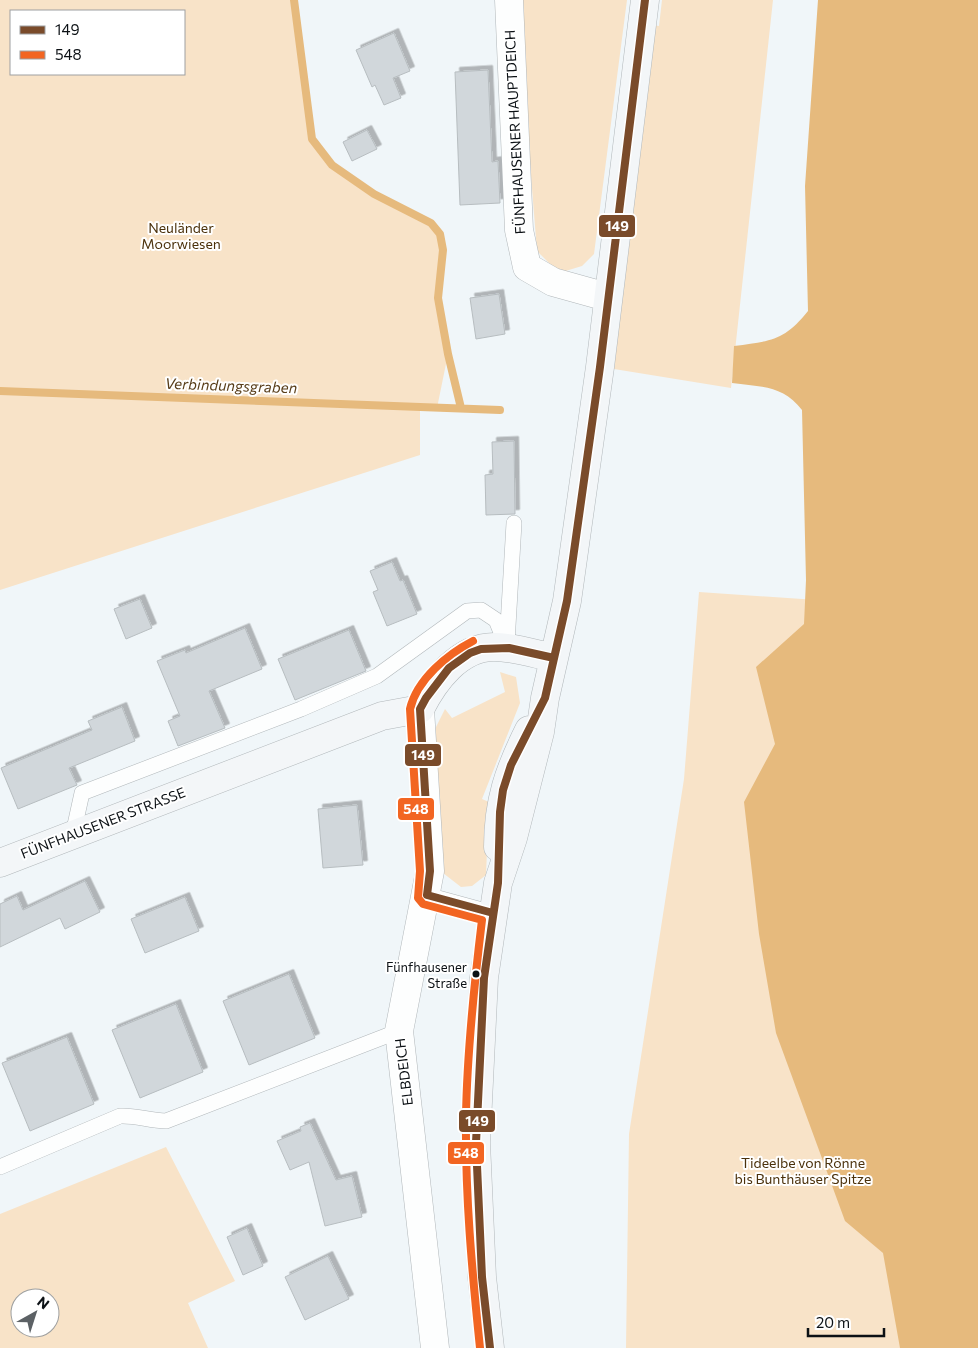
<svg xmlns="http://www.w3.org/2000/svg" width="978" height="1348" font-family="Commissioner,sans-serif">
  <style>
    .green { fill: #f8e3c8; fill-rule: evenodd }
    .water { fill: #e6ba7d }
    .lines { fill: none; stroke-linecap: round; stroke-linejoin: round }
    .stream { stroke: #e6ba7d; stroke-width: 8 }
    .building { fill: #d1d7db; stroke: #b7bdc0; filter: url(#shadow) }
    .lane-casing { stroke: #b1b7ba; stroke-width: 16 }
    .street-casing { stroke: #b1b7ba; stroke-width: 29 }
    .secondary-casing { stroke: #b1b7ba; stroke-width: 29 }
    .lane { stroke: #fdfefe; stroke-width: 15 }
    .street { stroke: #fdfefe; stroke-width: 28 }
    .secondary { stroke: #f3f6f8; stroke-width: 28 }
    .bus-1-casing { stroke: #fff; stroke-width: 11 }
    .bus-2-casing { stroke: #fff; stroke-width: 11 }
    .bus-1 { stroke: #7a4b2a; stroke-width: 8 }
    .bus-2 { stroke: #f26522; stroke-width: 8 }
    .bus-dot { fill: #0c1115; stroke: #fff; stroke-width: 2 }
    .labels { text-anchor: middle; stroke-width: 4; stroke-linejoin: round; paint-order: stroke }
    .bus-label { font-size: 13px; fill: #0c1115; stroke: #fff; text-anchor: end }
    .street-label { font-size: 14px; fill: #0c1115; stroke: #fff }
    .park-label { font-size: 14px; fill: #4b310b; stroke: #fff }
    .water-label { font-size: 15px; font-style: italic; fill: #583d19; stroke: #fff }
    .line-badge { stroke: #fff; stroke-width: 2 }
    .badge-label { font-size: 14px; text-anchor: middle; font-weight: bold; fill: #fff }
  </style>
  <defs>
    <filter id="shadow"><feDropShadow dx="4.5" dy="-4.5" stdDeviation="0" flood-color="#0004"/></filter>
  </defs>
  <rect width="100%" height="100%" fill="#f0f6f9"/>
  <path class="green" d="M0 0H294L312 140 326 159 345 174 374 194 431 223 440 234 443 250 438 298 448 354 437 408 420 407V455L0 590ZM11 11H184V74H11Z
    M517 0H627L594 254 582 266 559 273 537 251Z
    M662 0H773L731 388 614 369 652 25 659 26Z
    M699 592 978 611V1348H626L629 1134 684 779Z
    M500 672 516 677 520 703 482 799 489 802 486 875 472 886 461 887 443 873 432 735 445 709 452 718 505 692Z
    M166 1147 235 1281 188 1303 208 1348H0V1214ZM20 1298H50V1328H20Z"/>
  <path class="water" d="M818 0H978V1348H900L883 1253 845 1221 776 1033 759 934 744 802 775 744 756 667 804 624 806 580 802 410C783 385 761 387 732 383L734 346C771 341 784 341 808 311L805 186Z"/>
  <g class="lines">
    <path class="stream" d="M294 0 312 139 332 165 374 194 431 223 440 234 443 250 438 298 448 354 461 408
      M0 391 500 410"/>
  </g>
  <path class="building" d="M394 33 410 71 393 78 401 98 384 105 375 85 372 87 356 50Z
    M488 70 492 162 498 161 500 203 460 205 455 72Z
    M367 130 377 149 352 161 343 142Z
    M499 294 505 334 476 339 470 298Z
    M514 441 515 514 486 515 485 475 493 474 492 442Z
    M392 562 400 581 403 580 417 614 387 626 373 592 378 590 370 571Z
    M140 599 152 628 126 639 114 609Z
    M245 628 262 669 209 691 225 728 178 746 168 721 180 716 157 661 185 650 186 653Z
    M349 630 366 671 295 700 278 659Z
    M122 707 135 741 69 768 77 785 18 809 1 768 92 730 88 721Z
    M357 805 363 865 323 868 318 809Z
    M85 881 100 912 65 929 60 918 0 947V904L17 896 23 910Z
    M185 897 199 931 145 953 131 919Z
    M289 974 315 1038 249 1065 223 1001Z
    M176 1004 203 1072 140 1098 112 1030Z
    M67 1037 94 1104 30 1131 2 1063Z
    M310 1123 336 1180 352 1176 362 1217 325 1226 309 1162 290 1170 277 1141 301 1131 300 1127Z
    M247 1228 263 1266 243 1275 227 1237Z
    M328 1256 349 1299 305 1320 285 1277Z"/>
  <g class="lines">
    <defs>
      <path id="lane" d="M507 643 514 523
        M73 834 82 793 301 709 377 676 467 611 481 610 496 620 507 647
        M427 895 493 913
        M0 1167 120 1116C136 1115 150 1121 166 1121L399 1031"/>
      <path id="street" d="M509 0 519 230 527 267 553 282 607 297
        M420 709 430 871 399 1031 435 1348"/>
      <path id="secondary" d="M498 847C498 801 509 770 529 730
        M0 863 382 716 420 709C434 681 459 647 494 647 514 647 535 654 554 658
        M490 1348 482 1277 476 1143 484 978 498 883 513 838 540 732 545 698 567 601 600 367 645 0"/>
    </defs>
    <use href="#lane" class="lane-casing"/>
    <use href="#street" class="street-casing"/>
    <use href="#secondary" class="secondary-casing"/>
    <use href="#lane" class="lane"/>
    <use href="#street" class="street"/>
    <use href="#secondary" class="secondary"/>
    <defs>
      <path id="bus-1" d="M493 913 427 895 430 871 420 709 426 698 449 668 470 653 481 649 509 648 554 658
        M490 1348 482 1277 476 1143 484 978 498 883 500 812 503 790 511 765 545 698 567 601 600 367 645 0"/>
      <path id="bus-2" d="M473 641C448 654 417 679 410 709L420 871 418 898 423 904 482 920C474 986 467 1051 466 1117 465 1194 472 1271 480 1348"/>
    </defs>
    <use href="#bus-1" class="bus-1-casing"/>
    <use href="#bus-2" class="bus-2-casing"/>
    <use href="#bus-1" class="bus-1"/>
    <use href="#bus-2" class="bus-2"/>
  </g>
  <circle class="bus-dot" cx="476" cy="974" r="4.5"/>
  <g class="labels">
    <g class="bus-label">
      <text x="467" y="972">Fünfhausener<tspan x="467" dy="16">Straße</tspan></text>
    </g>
    <g class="street-label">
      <text transform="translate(515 132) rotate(-93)" y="5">FÜNFHAUSENER HAUPTDEICH</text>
      <text transform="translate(103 823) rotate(-21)" y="5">FÜNFHAUSENER STRASSE</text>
      <text transform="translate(404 1072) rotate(-97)" y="5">ELBDEICH</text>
    </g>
    <g class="park-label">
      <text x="181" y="233">Neuländer<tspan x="181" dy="16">Moorwiesen</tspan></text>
      <text x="803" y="1168">Tideelbe von Rönne<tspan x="803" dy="16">bis Bunthäuser Spitze</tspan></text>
    </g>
    <g class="water-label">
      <text transform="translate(231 386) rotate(2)" y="5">Verbindungsgraben</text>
    </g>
  </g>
  <g class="line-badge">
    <rect x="598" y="214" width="38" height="24" rx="5" fill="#7a4b2a"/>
    <rect x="404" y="743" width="38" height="24" rx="5" fill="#7a4b2a"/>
    <rect x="397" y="797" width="38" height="24" rx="5" fill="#f26522"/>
    <rect x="458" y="1109" width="38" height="24" rx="5" fill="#7a4b2a"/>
    <rect x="447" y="1141" width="38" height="24" rx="5" fill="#f26522"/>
  </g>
  <g class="badge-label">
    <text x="617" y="231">149</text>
    <text x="423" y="760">149</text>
    <text x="416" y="814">548</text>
    <text x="477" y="1126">149</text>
    <text x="466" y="1158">548</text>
  </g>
  <rect x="10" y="10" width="175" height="65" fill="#ffffff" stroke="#9ea0a1"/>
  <rect x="20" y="26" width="25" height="8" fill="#7a4b2a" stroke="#9ea0a1"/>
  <text x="55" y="35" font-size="15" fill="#0c1115">149</text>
  <rect x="20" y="51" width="25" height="8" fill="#f26522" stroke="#9ea0a1"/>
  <text x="55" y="60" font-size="15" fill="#0c1115">548</text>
  <g transform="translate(35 1313) rotate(39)"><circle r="24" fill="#ffffff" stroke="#9ea0a1"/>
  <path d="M0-4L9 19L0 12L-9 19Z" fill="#5c6165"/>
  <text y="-8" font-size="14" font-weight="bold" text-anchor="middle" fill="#0c1115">N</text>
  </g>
  <path d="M808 1328v8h76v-8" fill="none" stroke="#0c1115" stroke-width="2.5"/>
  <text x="816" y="1328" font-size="15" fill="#0c1115" stroke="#ffffff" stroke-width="4" paint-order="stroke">20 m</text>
</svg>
